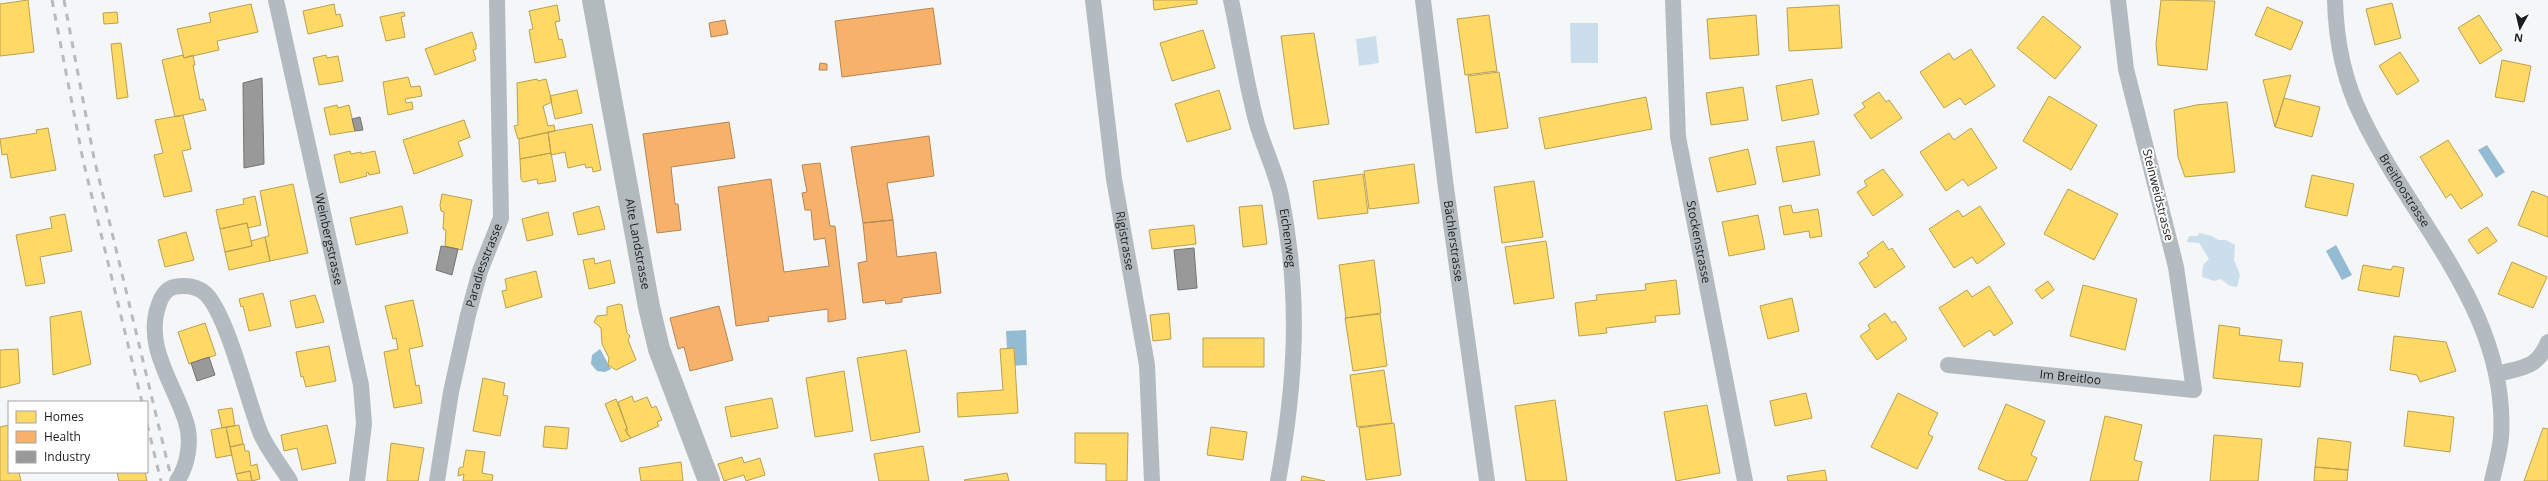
<svg xmlns="http://www.w3.org/2000/svg" width="2548" height="481" font-family="'Open Sans',sans-serif">
  <style>
    .green { fill: #cadfeb }
    .water { fill: #93bbd2 }
    .homes { fill: #ffd966; stroke: #baa050 }
    .health { fill: #f6b26b; stroke: #b48554 }
    .industry { fill: #999; stroke: #737474 }
    .lines { fill: none; stroke-linecap: round; stroke-linejoin: round }
    .street { stroke: #b4bbc0; stroke-width: 16 }
    .secondary { stroke: #b3babe; stroke-width: 22 }
    .rail { stroke: #b8babd; stroke-width: 3; stroke-dasharray: 7 7; stroke-linecap: butt }
    .labels { text-anchor: middle; stroke-width: 4; stroke-linejoin: round; paint-order: stroke }
    .street-label { font-size: 12px; fill: #1a1c1d; stroke: #fff }
  </style>
  <rect width="100%" height="100%" fill="#f4f6f8"/>
  <path class="green" d="M1570 23H1598V63H1571Z
    M1376 36 1379 63 1359 66 1356 39Z
    M2199 233 2212 236 2218 240H2226L2235 245 2234 260 2240 275 2237 287 2230 286 2221 279 2214 281 2202 277 2203 265 2209 259 2199 243 2187 242 2189 236H2198Z"/>
  <path class="water" d="M2487 145 2505 172 2496 178 2478 150Z
    M2336 245 2352 275 2342 280 2326 251Z
    M1026 330 1027 365 1008 366 1006 331Z
    M600 349 611 369 605 372 597 371 591 364 592 355Z"/>
  <path class="homes" d="M28 0 34 52 0 56V4Z
    M1153 0H1197V4L1154 10Z
    M2161 0 2215 1 2207 70 2158 65 2156 44Z
    M2392 3 2401 38 2375 45 2366 9Z
    M251 4 258 32 217 41 219 50 184 58 177 29 211 22 209 13Z
    M334 4 336 15 340 14 343 26 308 34 303 11Z
    M557 5 560 21 555 22 559 40 562 39 566 57 535 63 529 30 533 29 529 11Z
    M1839 5 1842 48 1789 51 1787 8Z
    M2267 7 2303 22 2291 50 2255 35Z
    M117 12 118 23 104 24 103 13Z
    M404 12 405 16 401 17 405 37 386 41 380 17Z
    M1489 15 1497 71 1465 75 1457 19Z
    M1756 15 1759 55 1710 59 1707 19Z
    M2479 15 2502 50 2480 64 2458 28Z
    M2043 16 2081 47 2055 79 2017 48Z
    M1203 30 1215 68 1172 81 1160 43Z
    M472 32 476 44V49L473 50 476 60 435 75 425 49Z
    M1314 33 1329 124 1294 129 1281 36Z
    M121 43 128 97 117 99 111 44Z
    M1971 49 1995 86 1965 105 1960 98 1944 108 1920 72 1949 53 1954 60Z
    M2400 52 2419 81 2397 95 2379 66Z
    M183 55 184 58 193 55 195 65H193L200 100 203 99 206 110 175 117 162 60Z
    M326 55 327 58 338 56 343 81 319 85 313 58Z
    M2502 60 2531 66 2524 102 2495 97Z
    M1499 72 1508 128 1476 133 1468 76Z
    M2291 75 2284 98 2275 127 2263 80Z
    M408 77 411 87 420 86 422 96 405 99 406 103 412 102 413 109 388 115 383 82Z
    M537 79 538 81 546 79 552 102 543 106 548 126 554 125 555 131 518 139 514 126 518 125 517 83Z
    M1812 79 1819 114 1782 121 1776 86Z
    M1743 87 1748 120 1711 125 1706 93Z
    M577 90 582 113 555 119 550 96Z
    M1219 90 1231 129 1187 142 1175 104Z
    M1879 92 1886 102 1889 100 1902 118 1871 139 1854 115 1865 107 1862 103Z
    M2049 96 2097 125 2071 170 2023 141Z
    M1646 97 1652 129 1545 149 1539 118Z
    M2284 98 2320 107 2312 137 2275 127Z
    M2227 102 2235 172 2185 177 2178 157 2174 110 2196 105Z
    M337 105 338 108 349 105 355 131 330 135 324 108Z
    M183 115 191 149 182 151 192 191 164 197 154 155 163 153 155 120Z
    M464 120 470 137 458 142 463 156 414 174 403 140Z
    M592 124 601 170 593 172 592 167 586 168 585 164 568 168 565 152 551 155 548 132Z
    M48 128 56 170 11 178 7 154 2 155 0 139 37 133 36 130Z
    M1971 128 1997 168 1968 186 1963 179 1946 191 1920 152 1949 133 1954 140Z
    M548 132 551 153 520 159 519 139Z
    M2448 140 2483 195 2461 209 2451 194 2446 198 2420 157Z
    M1814 141 1820 175 1783 182 1776 147Z
    M1748 149 1756 184 1717 192 1709 158Z
    M350 151 351 154 361 152V154L375 151 380 173 369 175 368 172 366 173 367 176 340 183 334 155Z
    M551 153 556 181 538 184 537 179 523 182 521 179 520 159Z
    M1414 164 1419 203 1369 209 1364 171Z
    M1883 169 1903 195 1873 216 1857 192 1867 186 1864 181Z
    M1363 174 1368 213 1318 219 1313 181Z
    M2312 175 2354 184 2347 216 2305 207Z
    M1534 181 1543 237 1502 243 1494 187Z
    M293 184 308 253 270 261 265 237 269 236 260 191Z
    M2068 189 2118 214 2094 260 2044 234Z
    M2532 191 2548 197V237L2518 225Z
    M442 194 472 200 462 250 445 246 446 230 443 229 444 212 441 211 440 205Z
    M255 196 261 225 248 228 247 223 220 229 216 210 244 204 243 199Z
    M1262 205 1267 244 1243 247 1239 207Z
    M1791 205 1793 213 1818 209 1822 236 1810 238 1809 231 1784 235 1779 207Z
    M402 206 408 233 356 245 350 218Z
    M599 206 605 229 578 235 573 213Z
    M1980 206 2005 244 1977 264 1972 257 1954 268 1929 229 1958 210 1963 217Z
    M548 212 553 235 527 241 522 219Z
    M65 214 72 251 40 257 45 283 26 286 16 235 52 228 50 217Z
    M1758 215 1765 249 1729 256 1722 222Z
    M247 223 252 246 225 252 220 229Z
    M1194 225 1196 244 1152 249 1149 230Z
    M2487 227 2497 241 2478 254 2468 240Z
    M186 232 194 260 165 267 158 240Z
    M265 237 270 261 229 270 225 252 252 246 251 241Z
    M1546 241 1554 298 1514 304 1505 247Z
    M1883 241 1889 250 1892 248 1905 267 1875 288 1859 263 1869 256 1867 253Z
    M594 258 595 264 610 260 615 283 589 289 583 260Z
    M1374 260 1381 313 1346 318 1339 265Z
    M2512 262 2547 277 2533 308 2498 294Z
    M2363 265 2391 270 2393 266 2404 268 2399 297 2358 290Z
    M536 271 542 297 506 308 502 291 507 290 505 279Z
    M1676 280 1680 314 1655 316 1656 322 1606 328 1607 333 1579 336 1575 303 1597 300 1596 295 1646 290 1645 284Z
    M2048 281 2054 290 2042 299 2035 290Z
    M2083 285 2137 299 2125 350 2070 336Z
    M1989 286 2013 323 1994 336 1990 330 1964 347 1939 308 1967 290 1972 297Z
    M263 293 271 326 249 331 243 306 241 307 239 299Z
    M315 295 324 322 296 328 290 301Z
    M1792 298 1799 331 1768 339 1760 306Z
    M413 300 423 346 409 349 416 386 419 385 422 403 394 408 384 352 398 349 396 338 393 339 385 306Z
    M619 304 622 305 627 333 630 336 628 340 636 360 616 370 608 365 609 358 602 344 601 328 594 322 597 316 607 315V307Z
    M81 311 91 364 53 375 50 317Z
    M1169 313 1171 339 1153 341 1150 315Z
    M1885 313 1892 323 1895 321 1907 339 1877 360 1860 336 1870 329 1868 325Z
    M1380 314 1387 366 1353 371 1345 318Z
    M205 323 216 355 189 364 178 332Z
    M2219 325 2240 328 2239 335 2282 340 2279 361 2303 363 2300 387 2213 378Z
    M2394 336 2446 342 2456 371 2420 382 2417 375 2390 370Z
    M1203 338H1264V367H1203Z
    M329 346 336 381 306 387 303 376 301 377 296 352Z
    M1014 348 1018 413 958 417 957 393 1003 390 1000 349Z
    M18 349 20 383 0 388V350Z
    M906 350 920 432 871 441 857 358Z
    M1384 370 1392 423 1357 427 1350 375Z
    M844 371 853 431 815 437 806 378Z
    M483 378 505 383 503 395 508 396 500 436 473 431Z
    M1806 393 1812 418 1775 426 1770 401Z
    M1898 393 1938 413 1928 434 1933 437 1917 469 1871 447Z
    M632 396 634 402 647 397 652 408 656 406 662 420 657 422 659 426 631 438 625 430 627 428 618 402Z
    M772 398 778 428 731 437 725 407Z
    M616 399 627 428V434L631 438 621 442 605 404Z
    M1555 400 1567 481H1526L1515 406Z
    M2006 404 2045 421 2031 455 2037 458 2027 481H2007L1978 469Z
    M1707 405 1720 473 1676 481 1664 412Z
    M232 408 235 426 222 428 218 410Z
    M2408 411 2454 417 2450 452 2404 446Z
    M2105 416 2142 425 2134 460 2142 462 2138 481H2090Z
    M1394 423 1401 475 1366 480 1359 428Z
    M9 425V472H19L21 481H0V427Z
    M239 425 243 444 230 447 226 427Z
    M327 425 336 463 302 470 297 448 284 451 281 435Z
    M545 426 569 428 567 449 543 447Z
    M226 427 232 455 216 458 211 430Z
    M1211 427 1247 432 1243 460 1207 455Z
    M2543 428 2548 429V481H2524Z
    M1075 433H1128L1127 481H1106V464L1075 463Z
    M2214 435 2262 439 2258 481H2210Z
    M2318 438 2351 442 2348 470 2315 467Z
    M391 443 424 448 418 481H387Z
    M244 444 245 451H249L251 466 257 464 260 479 252 481 250 471 236 474 230 447Z
    M923 446 929 481H879L874 454Z
    M466 450 485 452 482 473 493 475 492 481H463L464 474 458 476 459 468 463 467Z
    M742 457 744 463 760 458 765 475 746 481 744 475 724 481 718 464Z
    M681 462 683 481H641L639 468Z
    M2315 467 2348 470 2347 481H2314Z
    M1825 470 1827 481H1788L1787 476Z
    M250 471 252 481H238L236 474Z
    M117 472H145L147 481H119Z
    M1007 473 1009 481H965L964 480Z
    M1302 476 1325 481H1301Z"/>
  <path class="health" d="M933 8 941 64 842 77 835 21Z
    M725 20 728 34 711 37 709 23Z
    M820 63 827 64V70H819Z
    M729 122 735 158 671 167 675 204H678L681 230 657 233 643 134Z
    M929 136 934 176 887 183 893 220 863 223 851 147Z
    M820 163 830 226H835L846 319 828 322V309L768 317 769 321 736 326 718 187 771 179 784 272 829 266 825 238 814 240 811 210H805L802 193 807 192 802 165Z
    M893 220 897 257 936 252 941 293 902 298V302L886 304 885 300 863 303 858 263 867 261 863 223Z
    M719 306 733 360 690 371 684 347 678 349 670 318Z"/>
  <path class="industry" d="M262 78 264 164 244 168 243 83Z
    M360 117 363 130 355 131 352 119Z
    M441 246 458 249 452 275 436 270Z
    M1194 248 1197 288 1178 290 1174 250Z
    M209 357 215 375 197 381 191 363Z"/>
  <g class="lines">
    <g class="street">
      <path id="s1" d="M276 0 361 385 364 424 357 481"/>
      <path id="s2" d="M1093 0 1114 179 1147 365 1152 481"/>
      <path id="s3" d="M1231 0C1240 41 1246 84 1257 124 1264 148 1276 172 1281 196 1301 296 1296 382 1278 481"/>
      <path id="s4" d="M1423 0 1446 188 1487 481"/>
      <path id="s5" d="M1673 0 1678 137 1745 481"/>
      <path id="s6" d="M2335 0C2336 40 2344 81 2362 117 2412 222 2509 312 2501 437 2500 451 2495 467 2492 481"/>
      <path id="s7" d="M1948 365 2194 390 2176 267 2126 69 2118 0"/>
      <path d="M2497 374C2522 367 2537 369 2548 342"/>
      <path d="M177 481C188 466 192 440 186 422 175 385 143 346 159 304 161 297 166 289 174 287 185 285 197 286 206 294 228 317 247 399 260 432 267 449 281 466 290 481"/>
      <path id="s8" d="M437 481 451 392 468 315 480 271 501 218 497 0"/>
    </g>
    <path class="secondary" id="s9" d="M593 0 649 307 659 349 709 481"/>
    <path class="rail" d="M52 0 83 160 142 402
      M64 0 94 158 172 481
      M147 424 161 481"/>
  </g>
  <g class="labels">
    <g class="street-label">
      <text dy="4" stroke="none"><textPath href="#s6" startOffset="206">Breitloostrasse</textPath></text>
      <text transform="translate(2158 195) rotate(76)" y="4">Steinweidstrasse</text>
      <text dy="4" stroke="none"><textPath href="#s3" startOffset="245">Eichenweg</textPath></text>
      <text dy="4" stroke="none"><textPath href="#s1" startOffset="245">Weinbergstrasse</textPath></text>
      <text dy="4" stroke="none"><textPath href="#s2" startOffset="243">Rigistrasse</textPath></text>
      <text dy="4" stroke="none"><textPath href="#s4" startOffset="243">Bächlerstrasse</textPath></text>
      <text dy="4" stroke="none"><textPath href="#s5" startOffset="244">Stockenstrasse</textPath></text>
      <text dy="4" stroke="none"><textPath href="#s9" startOffset="248">Alte Landstrasse</textPath></text>
      <text dy="4" stroke="none"><textPath href="#s8" startOffset="221">Paradiesstrasse</textPath></text>
      <text dy="4" stroke="none"><textPath href="#s7" startOffset="123">Im Breitloo</textPath></text>
    </g>
  </g>
  <rect x="8" y="401" width="140" height="72" fill="#ffffff" stroke="#a3a4a5"/>
  <rect x="16" y="411" width="20" height="12" fill="#ffd966" stroke="#a3a4a5"/>
  <text x="44" y="421" font-size="12" fill="#1a1c1d">Homes</text>
  <rect x="16" y="431" width="20" height="12" fill="#f6b26b" stroke="#a3a4a5"/>
  <text x="44" y="441" font-size="12" fill="#1a1c1d">Health</text>
  <rect x="16" y="451" width="20" height="12" fill="#999999" stroke="#a3a4a5"/>
  <text x="44" y="461" font-size="12" fill="#1a1c1d">Industry</text>
  <g transform="translate(2520 28) rotate(188)" stroke="#ffffff" stroke-width="3" paint-order="stroke">
  <path d="M0-3L7 15L0 10L-7 15Z" fill="#1a1c1d"/>
  <text y="-6" font-size="11" font-weight="bold" text-anchor="middle" fill="#1a1c1d">N</text>
  </g>
</svg>
